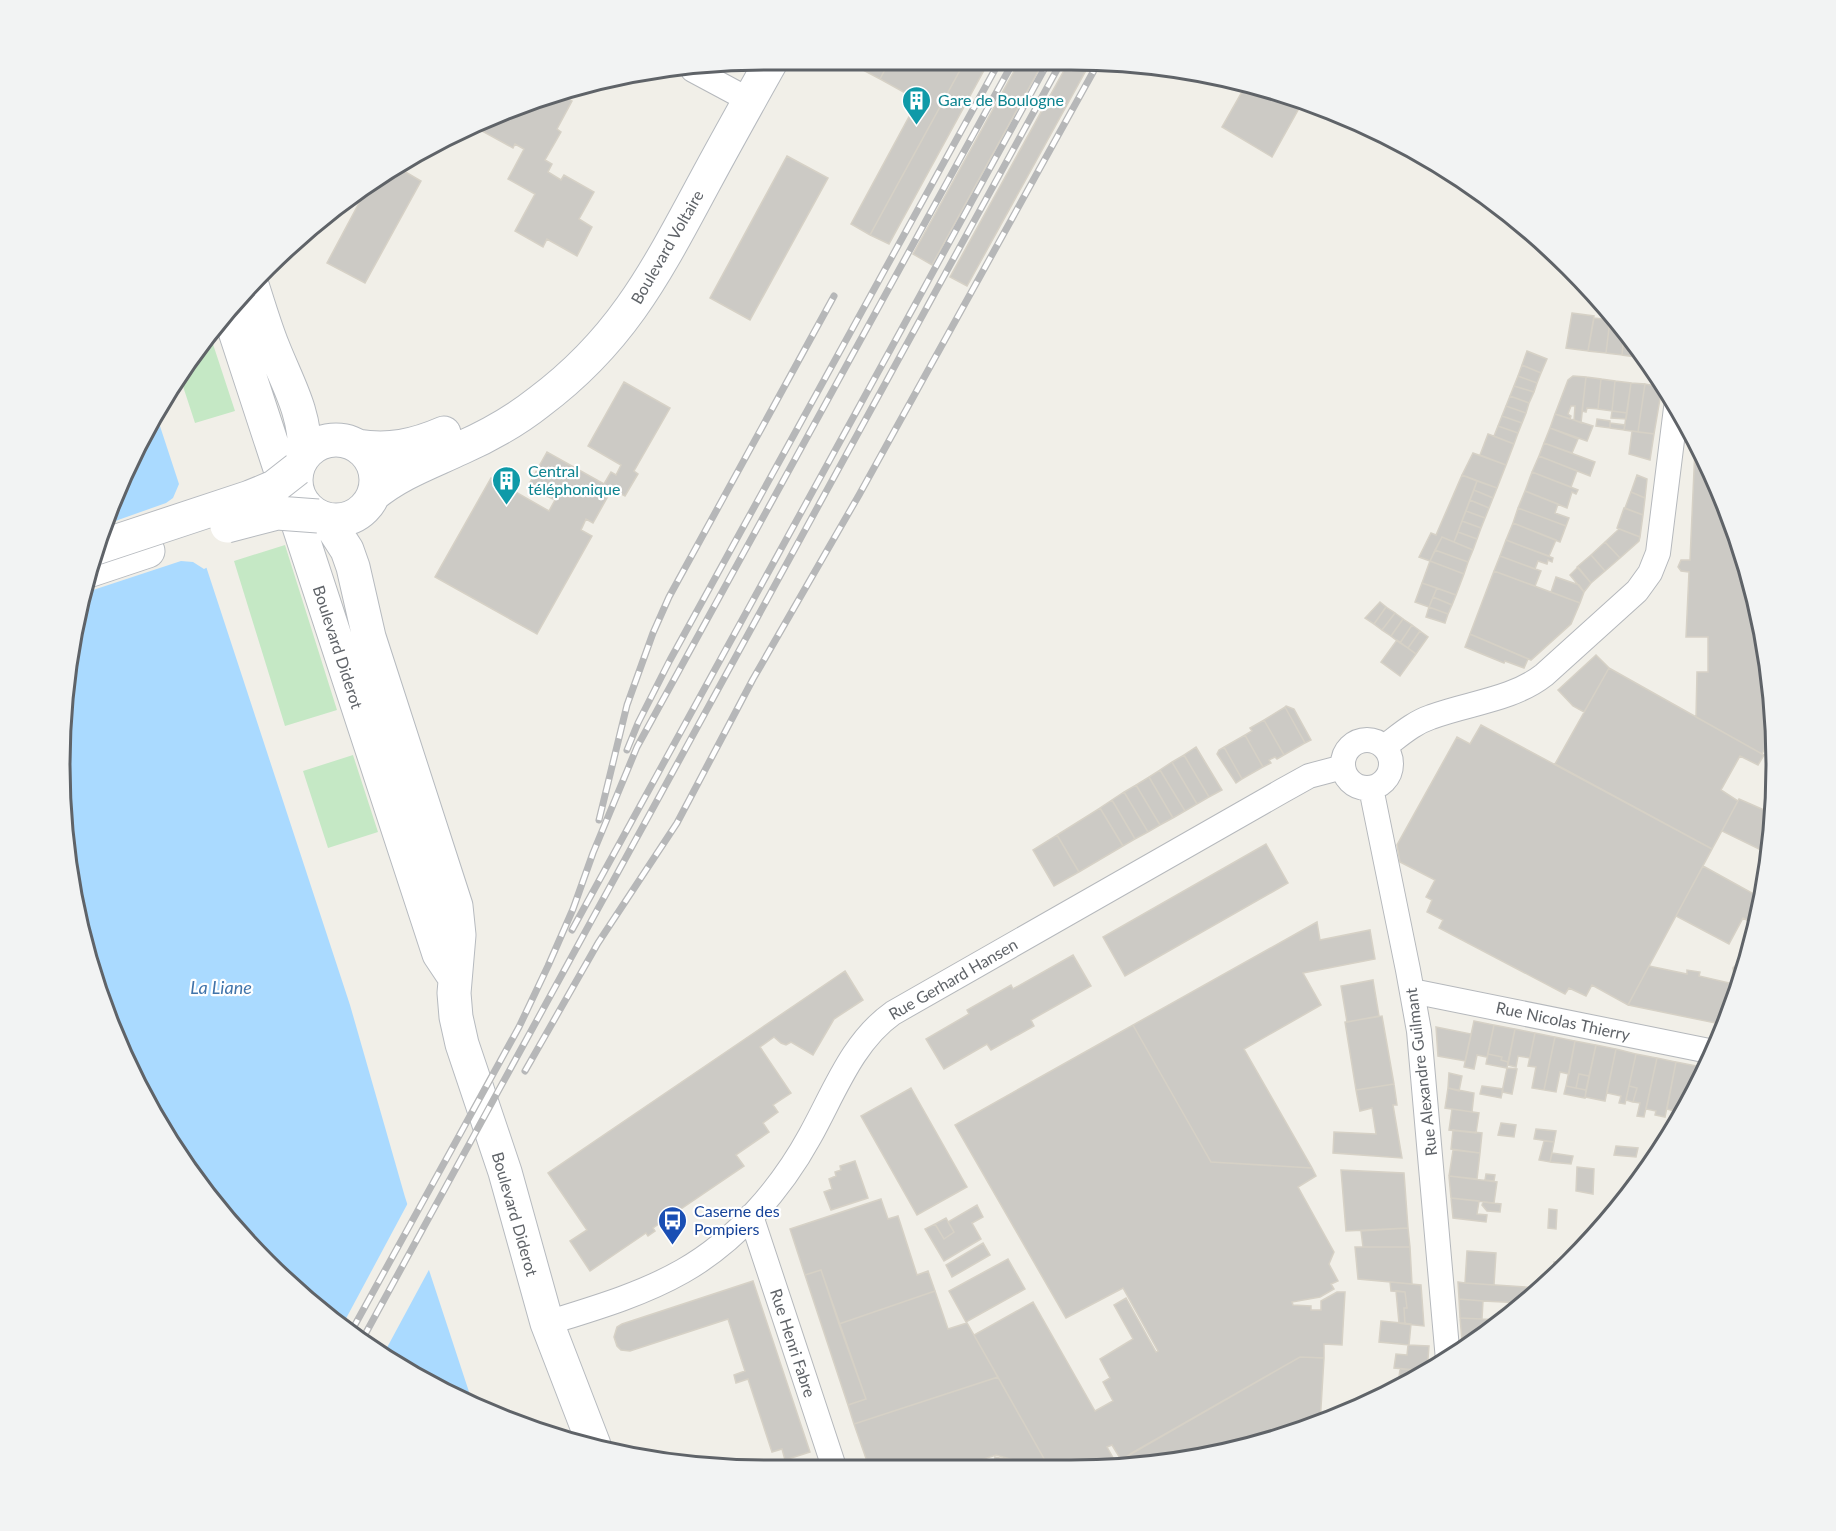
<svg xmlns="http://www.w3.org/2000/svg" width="1836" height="1531" font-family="Lato,sans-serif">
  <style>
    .green { fill: #c5e8c5 }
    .water { fill: #aadaff }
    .pier { fill: #f1efe8 }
    .building { fill: #cccac5; stroke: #d6d1c6; stroke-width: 1.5 }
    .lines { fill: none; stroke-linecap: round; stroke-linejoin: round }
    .street-casing { stroke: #b5b8bc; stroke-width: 26 }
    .secondary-casing { stroke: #b6babf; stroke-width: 35 }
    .street { stroke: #fff; stroke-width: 24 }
    .secondary { stroke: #fff; stroke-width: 33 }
    .rail-casing { stroke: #b6b7b8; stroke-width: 7 }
    .rail { stroke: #fff; stroke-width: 4.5; stroke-dasharray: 14; stroke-linecap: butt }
    .secondary-bridge-casing { stroke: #b6babf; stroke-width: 35; stroke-linecap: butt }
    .secondary-bridge { stroke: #fff; stroke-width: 33 }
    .labels { text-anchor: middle; stroke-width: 4.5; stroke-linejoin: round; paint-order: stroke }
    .culture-label { font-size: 16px; fill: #0d838f; stroke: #fff; text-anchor: start }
    .street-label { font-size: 16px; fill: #5f6368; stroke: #fff }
    .transit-label { font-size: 16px; fill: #164399; stroke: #fff; text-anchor: start }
    .water-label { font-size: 18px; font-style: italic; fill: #4174aa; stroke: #fff }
    .rim { fill: none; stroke: #5f6368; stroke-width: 3 }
  </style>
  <rect width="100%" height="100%" fill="#f1efe8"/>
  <path class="green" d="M210 335 235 411 195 423 179 374Z
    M285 545 337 710 285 726 234 561Z
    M353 755 378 832 328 848 303 771Z"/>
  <path class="water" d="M157 417 350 1005 405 1197 473 1404 413 1377 300 1296 179 1158 114 1036 73 903 62 719 98 538Z"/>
  <path class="pier" d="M182 483 208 567 204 569 193 562 181 561 87 592 98 538 104 525 166 503 173 498 179 484Z
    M409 1201 431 1266 383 1355 342 1326Z"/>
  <path class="building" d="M862 61 889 62 880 79 859 68Z
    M889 62 964 63 870 235 851 224 918 100 880 79Z
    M964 63H988L889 244 870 235Z
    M1018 64H1042L932 265 913 254Z
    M1067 65H1089L967 286 950 277Z
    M1247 83 1302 103 1272 157 1222 127Z
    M559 94 572 101 557 129 561 132 545 160 552 164 548 172 561 180 564 175 594 192 579 219 592 227 577 256 547 239 543 247 515 231 535 194 508 179 524 149 515 144 513 148 482 131 486 124Z
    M787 156 828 178 750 320 710 298Z
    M397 167 421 181 365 283 327 263 366 190Z
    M1572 313 1594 316 1588 351 1566 348Z
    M1594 318 1610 320 1606 353 1588 351Z
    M1610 320 1614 321 1624 334 1622 355 1606 353Z
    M1624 334 1639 351 1636 357 1622 355Z
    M1527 351 1547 359 1541 373 1522 365Z
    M1522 365 1541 373 1537 383 1518 376Z
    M1518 376 1537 383 1534 392 1514 386Z
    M1573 376 1586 377 1581 423 1574 420 1575 406H1571L1568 414 1571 416 1570 419 1555 414 1568 380Z
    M1586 377 1601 379 1598 409 1587 408 1586 412 1582 411Z
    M1601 379 1615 381 1612 411 1598 409Z
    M1615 381 1631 383 1627 413 1612 411Z
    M624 382 670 408 634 471 638 474 625 496 612 489 593 523 586 519 581 530 592 536 537 634 435 577 491 478 549 511 555 500 528 486 547 452 604 484 611 472 616 475 621 465 588 446Z
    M1631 383 1645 384 1638 432 1624 430Z
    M1645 384 1656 386 1661 393 1654 434 1638 432Z
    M1514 386 1534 392 1529 403 1510 396Z
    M1510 396 1529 403 1526 413 1506 406Z
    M1506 406 1526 413 1522 423 1502 416Z
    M1612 411 1627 413 1626 419 1611 418Z
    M1555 414 1593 426 1587 441 1550 428Z
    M1502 416 1522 423 1518 433 1498 426Z
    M1597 419 1610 421V428L1596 426Z
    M1610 423 1625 425 1624 430 1610 428Z
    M1498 426 1518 433 1514 444 1494 436Z
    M1550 428 1578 439 1572 453 1544 443Z
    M1632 431 1654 434 1650 460 1629 454Z
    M1488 434 1514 444 1506 465 1480 455Z
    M1544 443 1595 462 1590 476 1539 456Z
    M1695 448 1722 495 1762 628 1773 732 1762 754 1696 717 1697 672H1708V637H1686L1689 572 1681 571 1678 567 1681 560H1690Z
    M1473 453 1506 465 1497 488 1462 475Z
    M1539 456 1577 471 1571 487 1532 472Z
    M1532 472 1578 490 1576 494 1572 492 1567 508 1525 491Z
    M1462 475 1477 481 1454 542 1442 537 1430 561 1419 557 1431 533 1436 535Z
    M1637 475 1647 479 1645 498 1631 492Z
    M1477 481 1497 488 1493 498 1474 490Z
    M1474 490 1493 498 1489 508 1470 500Z
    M1525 491 1558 504 1555 513 1569 518 1566 526 1518 508Z
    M1631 492 1645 498 1643 515 1625 508Z
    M1470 500 1489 508 1485 518 1466 511Z
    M1518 508 1566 526 1560 542 1513 523Z
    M1624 508 1643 515 1640 537 1617 528Z
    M1466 511 1485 518 1481 528 1462 521Z
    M1462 521 1481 528 1477 539 1458 532Z
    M1513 523 1556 540 1549 556 1506 540Z
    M1619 529 1640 537 1639 541 1620 558 1605 542Z
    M1458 532 1477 539 1473 550 1454 542Z
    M1442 537 1473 550 1468 562 1435 550Z
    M1506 540 1553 558 1552 562 1548 560 1547 564 1538 561 1535 569 1500 556Z
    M1605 542 1620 558 1605 571 1591 555Z
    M1435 550 1468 562 1464 574 1430 561Z
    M1591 555 1605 571 1591 583 1577 567Z
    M1500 556 1541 571 1535 586 1494 571Z
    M1430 561 1464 574 1456 595 1422 583Z
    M1578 567 1591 583 1584 592 1570 575Z
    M1494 571 1580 603 1571 624 1531 660 1470 634Z
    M1556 577 1579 585 1584 592 1580 603 1551 592Z
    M1422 583 1437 588 1429 607 1415 602Z
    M1437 588 1456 595 1452 605 1433 597Z
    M1433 597 1452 605 1448 614 1429 607Z
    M1380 602 1386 607 1374 624 1365 618Z
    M1386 607 1395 613 1382 630 1374 624Z
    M1429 607 1448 614 1445 623 1426 617Z
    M1395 613 1403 619 1391 636 1382 630Z
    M1403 619 1412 625 1400 643 1391 636Z
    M1412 625 1420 631 1408 648 1400 643Z
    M1420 631 1428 637 1416 654 1408 648Z
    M1470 634 1528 659 1524 668 1505 661 1504 663 1465 647Z
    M1397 640 1416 654 1400 676 1381 662Z
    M1596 655 1609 668 1584 712 1573 706 1558 690Z
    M1609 668 1764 755 1758 765 1740 756 1721 790 1738 801 1712 849 1555 764Z
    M1286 706 1294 709 1311 740 1305 743 1285 707Z
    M1285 707 1305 743 1284 755 1264 720Z
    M1264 720 1284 755 1277 759 1275 757 1269 760 1271 763 1263 767 1245 735 1252 731 1250 728Z
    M1481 725 1712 849 1628 1005 1592 985 1586 996 1569 988 1565 994 1439 928 1443 920 1427 912 1432 900 1426 897 1435 880 1400 862 1397 845 1457 737 1470 744Z
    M1245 735 1263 767 1242 779 1224 747Z
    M1196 747 1222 790 1209 797 1184 755Z
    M1224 747 1242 779 1236 783 1217 754 1219 750Z
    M1184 755 1209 797 1197 804 1172 762Z
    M1172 762 1197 804 1185 811 1160 770Z
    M1160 770 1185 811 1173 818 1149 777Z
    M1149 777 1173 818 1160 825 1136 785Z
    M1136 785 1160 825 1148 832 1124 792Z
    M1124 792 1148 832 1135 839 1112 800Z
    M1739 799 1771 813 1769 832 1763 851 1722 831Z
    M1112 800 1135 839 1123 846 1100 808Z
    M1100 808 1123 846 1079 872 1057 835Z
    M1057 835 1079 872 1054 886 1033 850Z
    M1266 844 1288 883 1125 976 1103 937Z
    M1703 866 1763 899 1756 925 1743 918 1729 944 1676 916Z
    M1317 922 1320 940 1370 930 1375 959 1303 973 1321 1005 1244 1049 1312 1168 1211 1162 1133 1025Z
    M1073 955 1091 986 1031 1020 1034 1026 991 1050 987 1044 944 1069 926 1039 969 1014 967 1010 1011 985 1013 989Z
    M1745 960 1740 977 1734 976 1733 968 1739 962Z
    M1649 966 1687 974V970L1700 972 1699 976 1738 985 1725 1025 1628 1005Z
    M845 971 863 1000 834 1019 813 1055 791 1042 786 1045 781 1043 774 1037 760 1047 791 1093 773 1105 778 1112 763 1123 769 1132 736 1155 744 1166 653 1228 655 1231 648 1236 646 1233 590 1271 570 1241 587 1230 548 1173Z
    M1373 980 1379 1016 1347 1022 1341 986Z
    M1382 1016 1394 1084 1356 1090 1345 1022Z
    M1474 1021 1494 1025 1487 1057 1477 1055 1474 1069 1464 1067Z
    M1133 1025 1211 1162 1312 1168 1316 1176 1298 1187 1334 1252 1329 1264 1338 1281 1331 1284 1334 1289 1320 1297 1292 1302 1293 1305 1311 1306V1310H1321V1301L1337 1292H1345L1342 1345 1324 1344V1358L1300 1357 1124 1458 1123 1463 1112 1445 1107 1447 1116 1463 1108 1467 1092 1469 1087 1459 1066 1471H1051L974 1335 1033 1302 1095 1411 1113 1401 1103 1382 1110 1378 1100 1359 1133 1339 1114 1305 1126 1298 1156 1352 1158 1351 1123 1288 1066 1318 955 1125Z
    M1494 1025 1515 1029 1508 1062 1501 1060 1502 1057 1488 1054Z
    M1436 1027 1471 1034 1465 1061 1438 1056Z
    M1515 1029 1535 1033 1530 1058 1518 1056 1516 1067 1508 1065Z
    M1535 1033 1555 1037 1544 1090 1532 1088 1536 1067 1528 1066Z
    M1555 1037 1575 1041 1569 1074 1560 1072 1556 1092 1544 1090Z
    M1575 1041 1596 1045 1589 1076 1579 1074 1576 1088 1566 1086Z
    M1596 1045 1616 1049 1605 1101 1585 1097Z
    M1616 1049 1636 1054 1625 1104 1619 1103 1621 1096 1607 1093Z
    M1488 1054 1502 1057 1501 1060 1508 1062 1507 1068 1486 1064Z
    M1636 1054 1657 1058 1644 1117 1637 1116 1640 1103 1633 1102 1637 1088 1629 1086Z
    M1657 1058 1676 1062 1665 1117 1655 1115 1656 1111 1646 1109Z
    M1676 1062 1702 1067 1699 1078 1681 1113 1667 1109Z
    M1507 1068 1517 1069 1512 1094 1502 1092Z
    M1449 1073 1462 1076 1459 1091 1448 1088Z
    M1579 1074 1589 1076 1586 1090 1576 1088Z
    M1394 1084 1397 1105H1393L1402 1158 1333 1153 1334 1132 1376 1134 1372 1108 1360 1111 1356 1090Z
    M1482 1086 1503 1089 1501 1098 1480 1094Z
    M1566 1086 1586 1090 1585 1098 1564 1094Z
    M1629 1086 1637 1088 1633 1102 1626 1100Z
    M911 1088 967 1187 917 1215 861 1116Z
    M1448 1088 1474 1093 1472 1112 1445 1108Z
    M1452 1109 1479 1113 1476 1133 1449 1130Z
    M1501 1123 1516 1125 1514 1137 1498 1135Z
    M1536 1129 1556 1131 1554 1142 1534 1139Z
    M1453 1130 1482 1133 1480 1153 1451 1149Z
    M1544 1141 1554 1142 1550 1162 1539 1160Z
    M1616 1146 1638 1148 1636 1157 1614 1155Z
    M1453 1150 1480 1153 1477 1179 1449 1176Z
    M1552 1153 1573 1156 1571 1164 1550 1162Z
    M855 1161 868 1198 831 1210 824 1192 832 1189 829 1179 836 1176 835 1172 841 1170 840 1166Z
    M1577 1167 1594 1169 1593 1194 1576 1191Z
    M1341 1170 1404 1173 1408 1228 1346 1231Z
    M1486 1174 1495 1175 1494 1181 1485 1180Z
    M1449 1176 1497 1182 1494 1203 1451 1198Z
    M1451 1198 1479 1201 1477 1214 1487 1215 1486 1222 1453 1218Z
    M881 1199 888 1219 898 1216 917 1275 928 1271 935 1291 839 1324 821 1270 805 1275 790 1229Z
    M1483 1202 1501 1204 1500 1212 1487 1211 1482 1205Z
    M977 1205 983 1217 972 1223 981 1239 944 1261 925 1229 935 1224 944 1239 954 1232 948 1222Z
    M1549 1209 1557 1210 1556 1229 1548 1228Z
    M946 1218 954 1232 944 1239 935 1224Z
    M1408 1228 1410 1247H1363L1361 1231Z
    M983 1243 990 1255 952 1277 946 1265Z
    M1355 1247H1410L1412 1284 1358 1279Z
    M1467 1251 1496 1253 1494 1285 1465 1283Z
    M1008 1259 1025 1289 966 1322 949 1291Z
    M1554 1262 1571 1263 1560 1272H1554Z
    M821 1270 866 1399 848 1405 805 1275Z
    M753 1281 810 1452 785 1460 782 1449 772 1452 748 1379 736 1383 734 1375 745 1371 728 1319 630 1351 621 1350 617 1346 614 1337 617 1327 622 1324Z
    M1390 1282 1421 1285 1424 1326 1405 1324 1404 1308H1407L1405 1292 1391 1291Z
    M1458 1282 1465 1283 1541 1288 1522 1303 1483 1301 1459 1299Z
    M935 1291 948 1329 967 1323 998 1377 854 1424 848 1405 866 1399 839 1324Z
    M1396 1291 1405 1292 1407 1308H1404L1405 1324 1399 1323Z
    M1459 1299 1483 1301 1482 1319 1460 1318Z
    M1460 1318 1482 1319 1501 1320 1463 1352Z
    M1381 1321 1411 1324 1409 1345 1379 1342Z
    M1408 1345 1429 1346 1427 1371 1394 1368 1396 1354 1407 1355Z
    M1300 1357 1324 1358 1320 1424 1208 1457 1127 1465 1130 1454Z
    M1400 1369 1427 1371 1398 1386Z
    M998 1377 1051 1471 996 1455 950 1470H870L854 1424Z
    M995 1457 1009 1460 1008 1471H994Z
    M785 1459H787L790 1470H757Z"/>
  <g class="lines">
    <defs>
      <path id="street" d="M693 70 749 100
        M1343 764a24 24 0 1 1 48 0a24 24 0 1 1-48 0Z
        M1384 747C1399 736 1413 723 1431 717 1468 703 1512 700 1544 675L1637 591 1650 573 1658 553 1676 408
        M1371 788 1408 970 1419 1031 1448 1360
        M1412 991 1714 1052
        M751 1216 835 1470
        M547 1323C592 1309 641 1295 683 1271 736 1241 781 1189 810 1136 834 1093 852 1042 893 1013L1282 791 1309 776 1343 767"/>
      <path id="secondary" d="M252 285C259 306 265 327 273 347 288 385 305 411 305 454
        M229 313 439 954 455 978
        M296 480a40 40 0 1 1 80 0a40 40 0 1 1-80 0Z
        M357 446C389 451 414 446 444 433
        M373 495C400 473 429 463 461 448 488 436 515 421 539 402 622 340 656 272 704 183 726 142 749 101 772 60
        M327 519 347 550 353 567 369 637 456 906 459 935 454 993 456 1017 462 1044 505 1172 547 1323 594 1445
        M91 570 148 551"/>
    </defs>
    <use href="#street" class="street-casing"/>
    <use href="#secondary" class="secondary-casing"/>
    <use href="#street" class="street"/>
    <use href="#secondary" class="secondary"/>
    <defs>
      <path id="rail" d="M627 750 638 723 670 660 998 64
        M599 820 627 705 653 633 669 597 834 296
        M572 930 1047 64
        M525 1071 598 943 677 823 753 679 859 495 1097 65
        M351 1332 519 1027 548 966 573 909 593 853 637 747 1012 64
        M362 1340 1060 64"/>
    </defs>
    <use href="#rail" class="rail-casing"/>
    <use href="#rail" class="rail"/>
    <defs>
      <path id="secondary-bridge" d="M227 526 277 513 318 516
        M96 548 250 497 274 487 297 469"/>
    </defs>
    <use href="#secondary-bridge" class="secondary-bridge-casing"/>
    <use href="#secondary-bridge" class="secondary-bridge"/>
  </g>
  <defs>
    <symbol id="building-pin" viewBox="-11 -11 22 30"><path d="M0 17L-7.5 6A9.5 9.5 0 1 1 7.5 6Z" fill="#0f9aa8" stroke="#fff"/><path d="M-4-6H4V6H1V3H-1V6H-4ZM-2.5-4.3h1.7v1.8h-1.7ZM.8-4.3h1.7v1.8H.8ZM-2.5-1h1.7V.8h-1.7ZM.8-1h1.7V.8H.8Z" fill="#fff"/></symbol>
    <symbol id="bus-pin" viewBox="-11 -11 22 30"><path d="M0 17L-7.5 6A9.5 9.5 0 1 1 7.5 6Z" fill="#1a4fb4" stroke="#fff"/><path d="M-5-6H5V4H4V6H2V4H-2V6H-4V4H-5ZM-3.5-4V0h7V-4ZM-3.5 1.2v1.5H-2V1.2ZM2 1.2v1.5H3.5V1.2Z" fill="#fff"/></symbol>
  </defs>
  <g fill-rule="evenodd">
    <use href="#building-pin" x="900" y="84" width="33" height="45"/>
    <use href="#building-pin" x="490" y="464" width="33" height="45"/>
    <use href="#bus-pin" x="656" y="1204" width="33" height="45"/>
  </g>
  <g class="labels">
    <g class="culture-label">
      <text x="938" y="106">Gare de Boulogne</text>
      <text x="528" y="477">Central<tspan x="528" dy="18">téléphonique</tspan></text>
    </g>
    <g class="street-label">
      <text transform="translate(667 247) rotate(-60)" y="6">Boulevard Voltaire</text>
      <text transform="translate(338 647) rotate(72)" y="6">Boulevard Diderot</text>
      <text transform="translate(953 979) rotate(-30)" y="6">Rue Gerhard Hansen</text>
      <text transform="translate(1563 1021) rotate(12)" y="6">Rue Nicolas Thierry</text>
      <text transform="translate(1421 1072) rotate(-97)" y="6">Rue Alexandre Guilmant</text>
      <text transform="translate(515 1214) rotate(74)" y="6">Boulevard Diderot</text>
      <text transform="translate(793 1343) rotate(72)" y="6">Rue Henri Fabre</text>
    </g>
    <g class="transit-label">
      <text x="694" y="1217">Caserne des<tspan x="694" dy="18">Pompiers</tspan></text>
    </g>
    <g class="water-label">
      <text x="221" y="994">La Liane</text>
    </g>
  </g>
  <path d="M0 0H1836V1531H0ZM765 70H1071A695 695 0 0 1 1766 765V765A695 695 0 0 1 1071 1460H765A695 695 0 0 1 70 765V765A695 695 0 0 1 765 70Z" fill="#f2f3f3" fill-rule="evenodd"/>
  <path class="rim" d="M765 70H1071A695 695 0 0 1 1766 765V765A695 695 0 0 1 1071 1460H765A695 695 0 0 1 70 765V765A695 695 0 0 1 765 70Z"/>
</svg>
